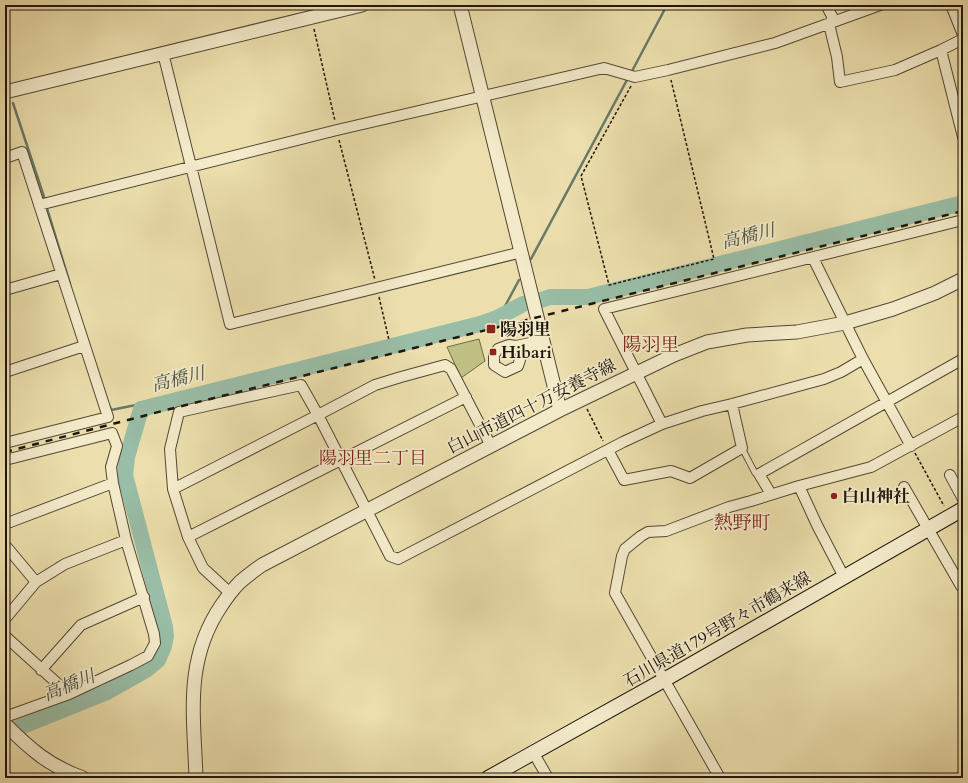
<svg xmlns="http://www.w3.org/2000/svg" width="968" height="783" font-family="Cardo,'Noto Serif JP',serif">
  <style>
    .green { fill: #c0c084; stroke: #6f6b48 }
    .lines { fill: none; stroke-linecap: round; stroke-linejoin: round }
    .stream { stroke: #687a68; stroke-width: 2.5 }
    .river { stroke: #99bda6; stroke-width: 16 }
    .service-casing { stroke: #524834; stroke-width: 7 }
    .minor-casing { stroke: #524834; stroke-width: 12 }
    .tertiary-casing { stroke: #524834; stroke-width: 15 }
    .secondary-casing { stroke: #1e160b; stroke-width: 16 }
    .path { stroke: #1e160b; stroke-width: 1.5; stroke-dasharray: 3 2; stroke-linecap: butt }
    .service { stroke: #f3eaca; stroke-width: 5 }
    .minor { stroke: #f3eaca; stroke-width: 10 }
    .tertiary { stroke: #f3eaca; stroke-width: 13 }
    .secondary { stroke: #f3eaca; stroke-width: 14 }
    .rail { stroke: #1e160b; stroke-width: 2.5; stroke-dasharray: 7 7; stroke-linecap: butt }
    .poi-dot { fill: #8f2418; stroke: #f3eaca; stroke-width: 1.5 }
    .labels { text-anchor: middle; stroke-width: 3.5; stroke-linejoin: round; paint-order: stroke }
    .poi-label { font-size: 17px; font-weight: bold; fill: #1e160b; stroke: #f3eaca; text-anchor: start }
    .street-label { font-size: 17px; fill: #1e160b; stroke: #f3eaca }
    .water-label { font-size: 18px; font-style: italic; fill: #495041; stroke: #f3eaca }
    .neighbourhood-label { font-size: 18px; fill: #7a1f14; stroke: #f3eaca }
    .quarter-label { font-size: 19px; fill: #7a1f14; stroke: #f3eaca }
  </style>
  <rect width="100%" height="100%" fill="#ecdfad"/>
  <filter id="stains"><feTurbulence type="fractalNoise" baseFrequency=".005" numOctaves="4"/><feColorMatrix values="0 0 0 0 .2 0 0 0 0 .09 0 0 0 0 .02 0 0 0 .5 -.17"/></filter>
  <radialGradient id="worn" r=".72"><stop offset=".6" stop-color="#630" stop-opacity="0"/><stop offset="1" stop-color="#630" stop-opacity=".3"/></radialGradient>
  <path class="green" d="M479 339 485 361 461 378 447 347Z"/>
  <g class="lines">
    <path class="stream" d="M5 72 7 77
      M631 73 667 5
      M13 103 45 200
      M46 205 70 284
      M531 259 628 78
      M497 318 504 308 519 280
      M110 407 111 410 136 405 141 409"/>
    <path class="river" d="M541 300 550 297H588L963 203
      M5 733 107 692 146 670 158 660 164 646 166 636 165 627 125 475 127 457 141 409 480 324 497 318 523 304"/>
    <defs>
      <path id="service" d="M742 448 755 473 759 474"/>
      <path id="minor" d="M826 5 833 18 829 24 837 57 840 82 895 70 941 50 963 39
        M951 5 963 35
        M941 50 963 137
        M163 53 230 324 522 252
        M5 158 22 152 108 417 5 443
        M39 205 337 130 604 68 635 77 668 70 775 43 880 5
        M813 258 863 359 911 446
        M5 290 61 274
        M544 340 516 346 509 345 498 349 494 355V365L505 372 518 366 523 350 545 345
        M5 372 84 346
        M662 424 604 309 963 220
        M608 450 624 480 671 471 690 478 742 448 732 404
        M5 460 112 433 117 446 111 467 113 483 126 540 154 634 155 643 148 656 131 665 69 694 5 636
        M950 475 963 499
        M799 486 817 525 844 577
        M904 487 961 586
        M173 489 170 449 179 412 301 385 318 415 375 385 401 377 445 365 451 369 491 446
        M771 494 759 474 963 359
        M5 524 113 483
        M188 537 466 397
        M5 545 36 582
        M230 593 203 568 188 537 173 489 318 415 390 556 398 559 623 442 662 424 702 411 732 404 824 379 841 372 863 359
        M5 619 36 582 65 564 126 540
        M41 670 81 625 144 597
        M5 717 69 694
        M533 752 548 778
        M720 778 615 593 622 556 625 549 641 536 648 532 666 531 729 507 751 501 799 486 871 467 963 417"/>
      <path id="tertiary" d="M460 5 560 410
        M5 92 362 5
        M5 724C30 749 49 766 83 778
        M196 778C194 715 184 661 221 606 227 597 233 589 240 582 247 576 255 570 262 565L560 410 674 355 707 342 747 335 797 332 845 323 893 309 935 293 963 279"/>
      <path id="secondary" d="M488 778 664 680 963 509"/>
    </defs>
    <use href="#service" class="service-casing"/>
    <use href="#minor" class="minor-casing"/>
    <use href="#tertiary" class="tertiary-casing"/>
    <use href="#secondary" class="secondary-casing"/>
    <path class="path" d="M314 29 335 121
      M631 86 581 176 609 285 714 259 671 80
      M339 140 375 280
      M379 297 389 340
      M587 409 603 441
      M915 453 944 506"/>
    <use href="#service" class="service"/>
    <use href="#minor" class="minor"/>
    <use href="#tertiary" class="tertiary"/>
    <use href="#secondary" class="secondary"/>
    <path class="rail" d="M5 452 170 409 963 211"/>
  </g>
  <g class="poi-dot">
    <rect x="486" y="324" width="10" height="10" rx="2"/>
    <rect x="489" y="348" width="8" height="8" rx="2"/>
    <circle cx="834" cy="496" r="4"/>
  </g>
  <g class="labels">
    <g class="poi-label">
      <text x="500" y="335">陽羽里</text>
      <text x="501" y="358">Hibari</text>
      <text x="842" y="502">白山神社</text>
    </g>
    <g class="street-label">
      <text transform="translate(531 406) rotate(-27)" y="6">白山市道四十万安養寺線</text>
      <text transform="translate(717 629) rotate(-30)" y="6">石川県道179号野々市鶴来線</text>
    </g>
    <g class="water-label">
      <text transform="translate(748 236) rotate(-14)" y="6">高橋川</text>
      <text transform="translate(178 379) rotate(-14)" y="6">高橋川</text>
      <text transform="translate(69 685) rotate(-22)" y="6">高橋川</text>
    </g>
    <g class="neighbourhood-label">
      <text x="373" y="464">陽羽里二丁目</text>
    </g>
    <g class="quarter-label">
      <text x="651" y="351">陽羽里</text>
      <text x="742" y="529">熱野町</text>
    </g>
  </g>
  <rect width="968" height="783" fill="none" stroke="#ecdfad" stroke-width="20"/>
  <rect x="6" y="6" width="956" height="771" fill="none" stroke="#1e160b" stroke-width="2"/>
  <rect x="10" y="10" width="948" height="763" fill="none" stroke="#1e160b"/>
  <rect width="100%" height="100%" filter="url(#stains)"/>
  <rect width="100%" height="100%" fill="url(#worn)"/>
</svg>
